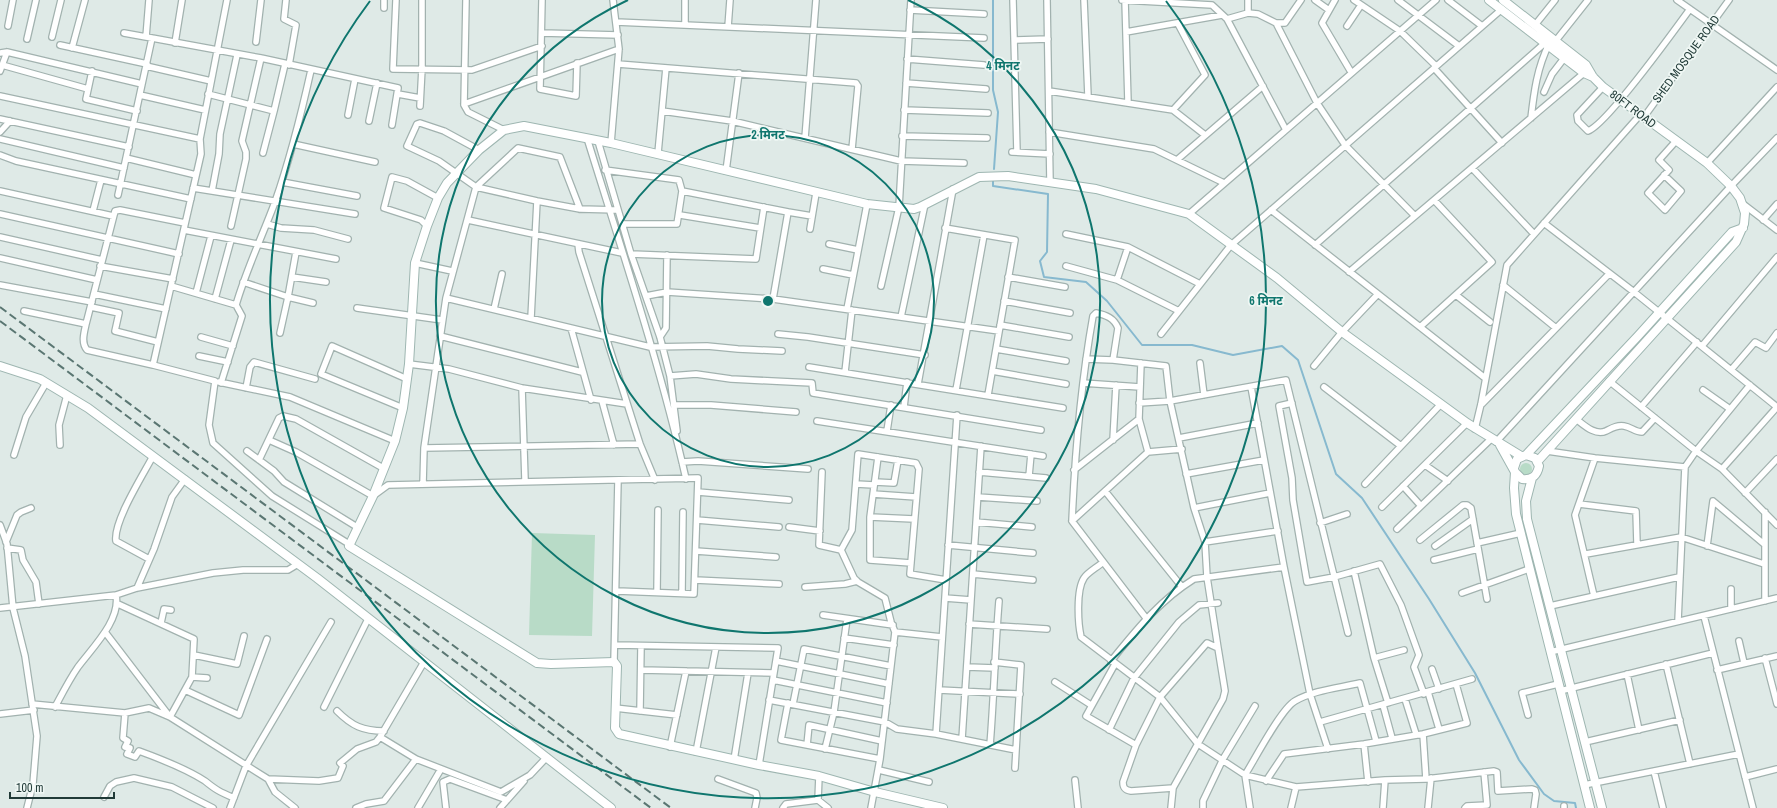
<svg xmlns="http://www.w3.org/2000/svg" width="1777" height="808" font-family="'Archivo Narrow','Noto Sans Devanagari',sans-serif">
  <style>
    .green { fill: #b8dbc7 }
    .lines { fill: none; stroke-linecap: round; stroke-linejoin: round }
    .stream { stroke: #87b9cf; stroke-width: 2 }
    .street-casing { stroke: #a2b2af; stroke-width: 8 }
    .secondary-casing { stroke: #9eb6b1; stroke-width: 10 }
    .street { stroke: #fff; stroke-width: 5.5 }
    .secondary { stroke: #fff; stroke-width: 8 }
    .rail { stroke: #5a7672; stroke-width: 2; stroke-dasharray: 8 4; stroke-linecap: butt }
    .ring { fill: none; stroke: #0f766e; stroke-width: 2 }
    .labels { text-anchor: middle; stroke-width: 3.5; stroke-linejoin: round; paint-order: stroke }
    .street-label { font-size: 12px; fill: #203a37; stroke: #eff7f4 }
    .centre { fill: #0f766e; stroke: #eff7f4; stroke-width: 2 }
    .ring-label { font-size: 12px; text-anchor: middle; font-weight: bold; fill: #0f766e; stroke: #eff7f4; stroke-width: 3.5; stroke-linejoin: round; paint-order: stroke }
  </style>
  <rect width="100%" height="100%" fill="#dfeae7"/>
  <path class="green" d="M1520 469a6 6 0 1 1 12 0a6 6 0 1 1-12 0Z
    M532 533 595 535 592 636 529 635Z"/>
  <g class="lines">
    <path class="stream" d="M993 0V90L998 112 994 169
      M993 180V186L1048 194 1047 252 1040 261 1044 277 1086 282 1107 301 1142 345H1192L1233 355 1282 346 1298 360 1336 474 1362 498 1429 599 1475 673 1519 760 1544 794 1554 801 1575 803 1576 808"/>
    <defs>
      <path id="street" d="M286 0 284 19 296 25 289 65
        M396 0 393 69 472 70 542 46
        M466 0 464 105 468 112 504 130
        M542 0 540 89 576 96 577 63
        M1013 0 1017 152
        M1047 0 1050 182
        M1084 0 1088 96
        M1122 0 1212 5 1227 19 1286 130
        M1125 0 1128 102
        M1248 0V13
        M1315 0 1329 10
        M1335 0 1322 23 1351 72
        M1354 0 1400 31 1436 66
        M1398 0 1459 46
        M1448 0 1482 26
        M1677 0 1777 70
        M384 8V0
        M910 10 984 14
        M1227 19 1248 13 1258 14 1276 23 1317 103 1345 145 1415 216
        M616 22 984 38
        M1276 23H1285L1301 0
        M685 25V0
        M1535 25 1555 0
        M8 26 13 0
        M1347 26 1361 5
        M728 27 730 0
        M1126 32 1222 15
        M124 33 146 37
        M542 33 618 35
        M52 37 61 0
        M152 38 261 58 398 88 392 125
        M27 39 36 0
        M1015 40 1048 39
        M256 42 261 0
        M175 43 182 0
        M1554 43 1588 0
        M60 45 147 64
        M72 48 85 0
        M0 53 7 52 142 84
        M907 59 984 65
        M618 64 856 83 858 86 852 149
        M2 65 88 89
        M146 66 211 81
        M1434 68 1502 143
        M0 71 7 52
        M92 71 86 99 137 111
        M906 83 986 89
        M1603 87 1577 115 1578 121 1588 131C1606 125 1674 31 1690 9
        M1049 91 1173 110 1205 135
        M1544 92 1552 74 1565 57
        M208 94 274 111 285 64
        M398 94 420 98
        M140 95 205 110
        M0 96 200 139
        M464 104 619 49
        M420 106 422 68V0
        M904 110 988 113
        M1173 110 1205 75 1178 24
        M662 111 732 121 901 161 964 163
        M348 115 355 79
        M1644 117 1729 0
        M1531 118C1534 92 1537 68 1549 44
        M0 119 129 147
        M369 121 377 83
        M0 132 10 121
        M1049 132 1154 149 1224 183
        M902 136 987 138
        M587 138C622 251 660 364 686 479
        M805 138 816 0
        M0 139 124 168
        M598 141 631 254 660 337 670 376 677 431
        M611 143 619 49 613 0
        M293 144 375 162
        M479 150 444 131 420 123 417 124 407 146 439 161 476 187 537 201 580 209 618 210
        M1012 152 1050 154
        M263 153 274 111
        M658 153 666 68
        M0 155 16 161 191 199
        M126 158 196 175
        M1178 159 1263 86
        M1707 163 1777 87
        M1472 168 1534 234
        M605 170 679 180 682 191 788 212 773 299
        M726 171 739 73
        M1664 175 1681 191 1665 210 1648 193 1669 170 1659 160 1676 141
        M282 182 357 196
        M193 188 212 191 219 154 220 134 237 55
        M0 191 113 216
        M212 191 355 214
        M118 195 152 38 146 37 149 0
        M1743 204 1777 230
        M1271 210 1485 378
        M93 211 101 180
        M788 212 812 216
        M0 214 179 254
        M1189 214 1436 0
        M680 215 760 228
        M468 220 622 253
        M1763 220 1777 204
        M185 223 120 210 115 211 86 324C84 333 81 343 87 350L153 365 215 381 209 425 213 443 272 496 349 544
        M1544 223 1634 292 1777 407
        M267 224 281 228 314 230 348 239
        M623 224H677L682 191
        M231 226 246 159V152L242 141 261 58
        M427 226 421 220 384 208 392 177 407 181 438 198
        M945 228 1015 240 988 395
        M810 229 816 193
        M184 230 336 259
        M1066 234 1128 247 1200 284
        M0 237 102 260
        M578 244 579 252 640 444 655 480
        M829 244 858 250
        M1315 245 1546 42
        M631 254 756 259 764 207
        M0 258 97 280
        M415 263 452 271
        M100 266 173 279
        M1066 266 1117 280 1179 311
        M823 269 853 275
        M1349 272 1584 73
        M292 277 326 282
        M1008 277 1065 287
        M1117 280 1128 247
        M243 282 288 297 313 303
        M0 285 92 302
        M1503 285 1556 328
        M171 286 236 305
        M881 286 899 207 911 0
        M196 293 211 236
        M94 294 166 309
        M1456 295 1490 322
        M646 296 667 292 773 299 999 331
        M446 298 650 347 707 346 738 349 782 351
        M215 299 231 240
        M1004 301 1070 313
        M91 307 119 313 115 331 158 342
        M357 308 442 320
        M494 309 502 274
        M847 309 867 204
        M24 311 86 324
        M901 317 925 204
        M531 318 537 201
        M1000 325 1069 337
        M1420 327 1492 262 1434 200
        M571 328 591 400
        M280 333 288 297 296 252
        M778 334 808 337 925 355
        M1161 334 1231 245 1502 9
        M440 336 582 372
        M201 337 233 346
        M660 337 666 328 667 255
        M1702 346 1777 257
        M996 349 1066 361
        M199 356 228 362
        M1086 359 1113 360 1166 366 1170 401 1194 508 1205 542 1207 577 1218 648
        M1113 360 1118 328C1114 318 1106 315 1096 313L1093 316C1081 383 1075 452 1072 521L1146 618
        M1200 363 1204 395
        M409 364 449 369 522 388 627 404
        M153 365 201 154 200 139 227 0
        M1314 366 1342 332 1378 294
        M809 367 1063 408
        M1731 370 1755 342 1766 348 1777 333
        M992 371 1066 384
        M845 372 852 310
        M670 376 696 374 731 379 812 383 813 393 1041 430
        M1609 381 1696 451 1722 469 1777 525
        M219 382 290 397 395 441
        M221 383 242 316 236 305C246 270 262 237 275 202 290 159 301 115 311 70
        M1083 383 1140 387
        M918 384 953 189
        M1251 387 1284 567 1310 694 1328 749
        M1324 387 1401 446
        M246 388 250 367 254 362 315 379
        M522 388 525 480
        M956 390 984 235
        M1703 390 1730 409
        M602 401 614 445
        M1139 403 1170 401 1286 380 1348 633
        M1292 403 1279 406 1292 478 1293 500 1307 582 1334 577 1380 564 1401 605 1419 655 1414 667 1424 694
        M1482 404 1609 274
        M675 405H711L796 412
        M904 407 907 382
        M1641 407 1697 342
        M403 408 321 374 332 346 407 379
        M1576 419C1584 425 1595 436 1606 431 1612 428 1617 425 1624 426 1631 427 1635 432 1642 432L1655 418
        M817 421 1043 456
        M1475 429 1481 404 1507 265 1640 115
        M887 431 891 405
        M1179 438 1258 423
        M269 440 296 452 373 496 388 485 698 478 694 594 617 591
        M1113 440 1116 385
        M1496 442 1731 186 1777 138
        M60 445 59 425 67 395
        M424 448 640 444
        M247 451 274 471 284 482 357 527
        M1547 451 1595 458 1685 467
        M1148 452 1182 449
        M14 455 26 417 46 383
        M878 457 870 517V560L911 563
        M259 460 279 418 283 416 296 419 383 468
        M682 462 698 461 808 469
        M1425 465 1448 481
        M1722 469 1777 407
        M1074 470 1139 419
        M822 472 819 545 841 550 854 578 858 582 885 598 891 622 895 632
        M979 472 1046 478
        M1186 474 1264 460
        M1029 476 1031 454
        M875 482 894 483 898 460
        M423 484 424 448 446 298 476 187 518 148 560 157 580 209
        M856 484 874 485
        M1365 484 1441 404
        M1403 486 1421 506
        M1105 491 1182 587
        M698 492 789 500
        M1745 493 1777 459
        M873 494 916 497
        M978 497 1037 501
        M1579 504 1636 511 1637 544
        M1382 507 1467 423
        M1194 508 1270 493
        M1765 512V601
        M870 517 914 519
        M697 520 779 527
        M1072 521 1148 452 1139 419 1141 363
        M976 522 1032 527
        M1320 523 1347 514
        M0 525 7 544 13 608 25 656 37 736 33 784 27 808
        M789 527 820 531
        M1397 529 1491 439
        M1420 540 1463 505H1467L1471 508 1487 599
        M6 542 17 515 21 512 31 508
        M1205 542 1278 531
        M1477 543 1521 533
        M948 545 1033 553
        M1435 546 1473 519
        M1707 546 1713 501 1764 544
        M7 548 21 550 23 560 36 582 39 604
        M841 550 852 530 858 454 916 463 919 469 910 574 946 580
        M696 551 776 557
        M1586 554 1681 537 1764 564
        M149 559 116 541C113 522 143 475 153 456
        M1434 560 1478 549
        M1103 562C1098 567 1088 572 1084 578 1076 590 1078 624 1081 637L1160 697 1198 744 1245 775 1296 787 1385 780 1426 779 1494 771 1497 772 1498 791 1532 789 1535 790 1536 794 1534 808
        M1354 571 1374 658 1388 703
        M973 574 1033 580
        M695 580 779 584
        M805 587 845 584 857 581
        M137 588 154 549 172 497 185 479
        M1731 589V609
        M657 592 658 510
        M682 593 683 512
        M1462 593 1529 569
        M1594 596 1575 515 1595 458
        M945 598 971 600
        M1550 606 1679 577
        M0 608 116 595 137 588 213 573 243 570H288L298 564
        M823 615 893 625
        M1704 616 1753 808
        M1678 621 1685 467 1696 451 1750 385
        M161 623 164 609 171 610
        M969 624 1047 629
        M105 632 170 717 268 779 275 792 295 808
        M844 638 894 645
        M1739 641 1744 663
        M616 645 778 648 759 765
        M1550 652 1777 598
        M194 655 237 664 244 636
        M1374 658 1404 650
        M1765 658 1777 704
        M776 661 889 684
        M1111 661C1137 629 1159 601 1194 579L1284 567
        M614 662 618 480
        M994 662 1021 665 1015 768
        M1115 664 1086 716 1136 745
        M1666 664 1690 764
        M967 667 995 668
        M1432 669 1439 689
        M641 670 774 673
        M1717 670 1777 656
        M1627 674 1639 730
        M192 677 207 678
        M773 680 887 703
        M1055 682 1091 705
        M185 690 239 715 267 639
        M939 690 1020 694
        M1560 691 1713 653
        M1428 692 1439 729
        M1405 699 1416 734
        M769 700 885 722 897 729 936 734 1016 750
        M788 703 781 740 880 759
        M32 704 125 713 149 708 170 717 192 677 194 639 118 604
        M793 704 804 649 891 666
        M1383 705 1392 738
        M55 707C62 694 69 680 78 667 92 648 121 620 116 595
        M324 707 368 619
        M615 708 677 715
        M337 711C352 726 363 731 384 731
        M640 711 641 646
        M125 713 123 738 128 741 125 747 130 748 127 754 135 757 139 751C161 759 185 768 205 781 216 790 220 792 234 798
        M0 714 34 710
        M1528 715 1522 693 1558 684
        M1320 722 1472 679
        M1109 730 1134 678 1179 622 1199 605 1218 603
        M936 734 957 415
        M1423 734 1426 779
        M380 737 416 759 501 792 530 775 547 757
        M962 739 981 446
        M1585 742 1680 720
        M1364 744 1368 782
        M807 745 809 725 882 741
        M990 745C994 697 995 649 999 601
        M670 747 686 671
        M825 749 834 712 847 619
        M696 752 716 647
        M734 760 748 673
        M879 770 929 782
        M1654 771 1663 808
        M1745 777 1777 769
        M268 779 319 781 338 778 343 766 340 763 357 749 376 742 380 737 424 662
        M718 779 756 793 757 798 755 808
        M1075 780 1078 808
        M1266 781 1284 754 1364 744 1423 734 1467 723 1456 684
        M1584 785 1739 754
        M104 797 110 786 116 782 134 778 172 787 213 808
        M818 800 819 776
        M230 808 246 766 331 622
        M356 808 366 804 384 801 416 759
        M418 808 441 769
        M446 808 443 782 450 779 507 800
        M500 808 524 781
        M783 808 786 804 818 800 828 808
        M871 808 880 759 895 632 942 637
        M1171 808 1173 788 1223 699 1225 691 1218 648 1207 643 1160 697 1136 745 1123 782C1123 788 1125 790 1131 791L1173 788
        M1203 808V801L1223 759 1255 706
        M1250 808 1245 775C1255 759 1281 709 1295 701 1314 690 1339 688 1360 683L1376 741
        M1291 808 1296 787
        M1383 808 1385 780
        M1428 808 1431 778
        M1465 808 1467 806 1487 805 1484 772
        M1564 808V806"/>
      <path id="secondary" d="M1489 0 1584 73 1593 77
        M1503 0 1586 65 1593 77 1603 87 1707 163 1731 186 1740 198 1745 213 1744 224 1736 242 1537 462
        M0 366 40 379 88 408 317 578 611 808
        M1500 445 1515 472 1522 479C1532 480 1537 476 1539 466L1535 458 1526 455 1517 459 1514 468
        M1526 455 1638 336 1732 232 1743 228
        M1515 472 1514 488 1516 514 1590 808
        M1532 478 1526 501 1527 519 1602 808
        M943 808 875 792 819 776 759 765 619 734 615 728 617 666 614 662 551 664 537 663 349 546 373 496 395 441 403 408 409 364 415 263 427 226 438 198 447 183 479 150 504 130 524 126 611 143 867 204 914 209 920 207 979 177 1008 176 1096 189 1189 214 1277 278 1342 332 1467 423 1521 456"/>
    </defs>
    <use href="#street" class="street-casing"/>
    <use href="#secondary" class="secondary-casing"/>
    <use href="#street" class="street"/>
    <use href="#secondary" class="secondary"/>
    <path class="rail" d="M0 307 671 808
      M0 321 651 808"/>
  </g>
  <g class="ring">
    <circle cx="768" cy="301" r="166"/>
    <path d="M908 0A332 332 0 1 1 628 0"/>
    <path d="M1166 1A498 498 0 1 1 370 1"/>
  </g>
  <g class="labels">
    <g class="street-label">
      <text transform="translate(1686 59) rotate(-54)" y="4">SHED MOSQUE ROAD</text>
      <text transform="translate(1633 109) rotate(37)" y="4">80FT ROAD</text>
    </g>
  </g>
  <circle cx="768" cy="301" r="6" class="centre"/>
  <g class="ring-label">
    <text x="1003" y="70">4 मिनट</text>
    <text x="768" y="139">2 मिनट</text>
    <text x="1266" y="305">6 मिनट</text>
  </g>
  <path d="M10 792v6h104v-6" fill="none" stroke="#203a37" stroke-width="2"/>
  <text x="16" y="792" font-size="12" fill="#203a37" stroke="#eff7f4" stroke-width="3" paint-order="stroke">100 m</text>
</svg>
